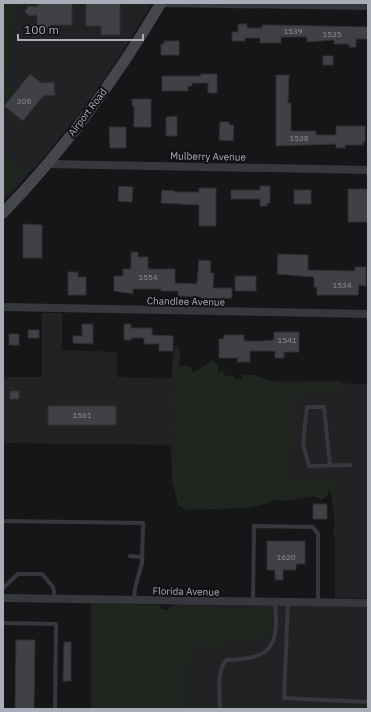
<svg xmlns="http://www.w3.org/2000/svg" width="371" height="712" font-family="'IBM Plex Sans',sans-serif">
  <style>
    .built { fill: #222225 }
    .green { fill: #1e261f }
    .building { fill: #404145; stroke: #303034 }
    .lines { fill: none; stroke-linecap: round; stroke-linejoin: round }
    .lane { stroke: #37383d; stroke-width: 4 }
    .street { stroke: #37383d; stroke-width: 8 }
    .secondary { stroke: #45474d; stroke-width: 11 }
    .labels { text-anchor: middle; stroke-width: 4; stroke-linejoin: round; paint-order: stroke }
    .number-label { font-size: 8px; fill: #8e929b }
    .street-label { font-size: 10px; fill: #a8adb8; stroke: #111113 }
  </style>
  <rect width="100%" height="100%" fill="#161618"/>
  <path class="built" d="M3 3H153L114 65 82 110 45 156 3 202Z
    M3 311V377H42V313H62V350L117 352V377L368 384V598H335V487L172 486 171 445 3 443Z
    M174 604 368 607V709H174Z"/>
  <path class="green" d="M3 3H14L7 83 14 92 3 105Z
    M3 117 6 134 3 151 25 172 3 198Z
    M176 345 178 346 180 354 179 366H190L193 373 213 360 218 365V373L222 371 227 377 233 375 234 379H241L242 375H254L273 382 340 381 342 385 340 394 306 395 295 398 292 409 293 447 290 453 291 479 337 481 339 513 337 537 333 534 335 522 331 493 329 490 327 496 321 500 314 496 285 501 274 499 270 503 247 508 186 510 178 505 173 483 172 370 173 353Z
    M91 603 159 605 163 610H168L171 606 268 608 270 629 264 638 244 640 228 639 226 641 228 647 221 650 201 643 184 669 183 709H91Z"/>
  <path class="building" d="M37 3H72V25H51L45 30 41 25H37V15L29 16 25 12 28 6 37 7Z
    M86 3H120V35H101V26H86Z
    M238 24H247V28H262V25H272L368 27V39H356V47H349V44H334V40L307 42V37H281V43H260V38H245V41H232V32H238Z
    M164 41H179V55H161V44H164Z
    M323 56H333V65H323Z
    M30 74 41 83 54 82 55 95 43 96 23 121 4 106Z
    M201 74H217V93H208V83H192V86H188V91H162V76H201Z
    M276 75H289L288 103H291V131H316V135H336V126H365V142H363V145H345V148H336V144L276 146Z
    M132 99H151V127H134V106H132Z
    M177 116V136H166V117Z
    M220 122H229V125H234L233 141 219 140Z
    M109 127H126V148H110Z
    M119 186 133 187 132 202 118 201Z
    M260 186H270V203H267V206H260V199H231V190H260Z
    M199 188H216V226H199V205L161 203 162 190 175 191 174 192H199Z
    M348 189H368V222H348Z
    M294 190H311V204H294Z
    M23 224 42 225V258H23Z
    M131 252H138V257H148V269H175V283L197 284 199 260 211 261 210 273H214L213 288H232V298L201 299V297L178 296V291H161V289H133V294L114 291V276H123V269H131Z
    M278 254 308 255V270L355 271V267H366V286L359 285 358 295H317V287H314V277L277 274Z
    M68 272H78V277H86V295H68Z
    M235 276H256V291H235Z
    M82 324H93V344L73 343V336H82Z
    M124 324H131V328H152V335L173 336V351H159V344H144V338H131V340H124Z
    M28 330H39V338H28Z
    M274 332H299V352H284V358H275V351H250V362H237L238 358H219V339H224V335H244V341H262L274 340Z
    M9 334H19V345H9Z
    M10 391H19V399H10Z
    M48 406H116V425H48Z
    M313 504H327V519H313Z
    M267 541H305V564H296V570H283V580H275V570H267Z
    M16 640H35L34 709H15Z
    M64 642H71V681H63Z"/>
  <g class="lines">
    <path class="lane" d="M330 465 324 407H307L303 444 309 466 350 465
      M3 521 143 523 142 563 135 588 134 600
      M130 556 142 557
      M3 588 18 574H42L53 587 55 598
      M253 602 254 526 313 527 318 534V602
      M288 602 284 698 368 702
      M3 623 56 624 55 709
      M220 709C220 694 216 673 226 660 273 659 279 646 275 602"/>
    <path class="street" d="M161 3 368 6
      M48 164 368 170
      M3 307 368 314
      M3 598 368 603"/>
    <path class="secondary" d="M3 213C64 150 116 79 161 3"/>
  </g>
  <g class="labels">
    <g class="number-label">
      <text x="293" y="34">1539</text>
      <text x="332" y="37">1535</text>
      <text x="24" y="104">308</text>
      <text x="299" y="141">1538</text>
      <text x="148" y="280">1554</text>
      <text x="342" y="288">1534</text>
      <text x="287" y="343">1541</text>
      <text x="82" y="418">1561</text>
      <text x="286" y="560">1620</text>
    </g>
    <g class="street-label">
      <text transform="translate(87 112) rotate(-53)" y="4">Airport Road</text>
      <text transform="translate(208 156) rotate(1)" y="4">Mulberry Avenue</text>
      <text transform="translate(186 301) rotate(1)" y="4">Chandlee Avenue</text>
      <text transform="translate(186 591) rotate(1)" y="4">Florida Avenue</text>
    </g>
  </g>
  <rect width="371" height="712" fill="none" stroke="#a8adb8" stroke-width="8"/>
  <path d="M18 34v6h125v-6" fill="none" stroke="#a8adb8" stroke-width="2"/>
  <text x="24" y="34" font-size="12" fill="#a8adb8" stroke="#111113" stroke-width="3" paint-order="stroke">100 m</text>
</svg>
